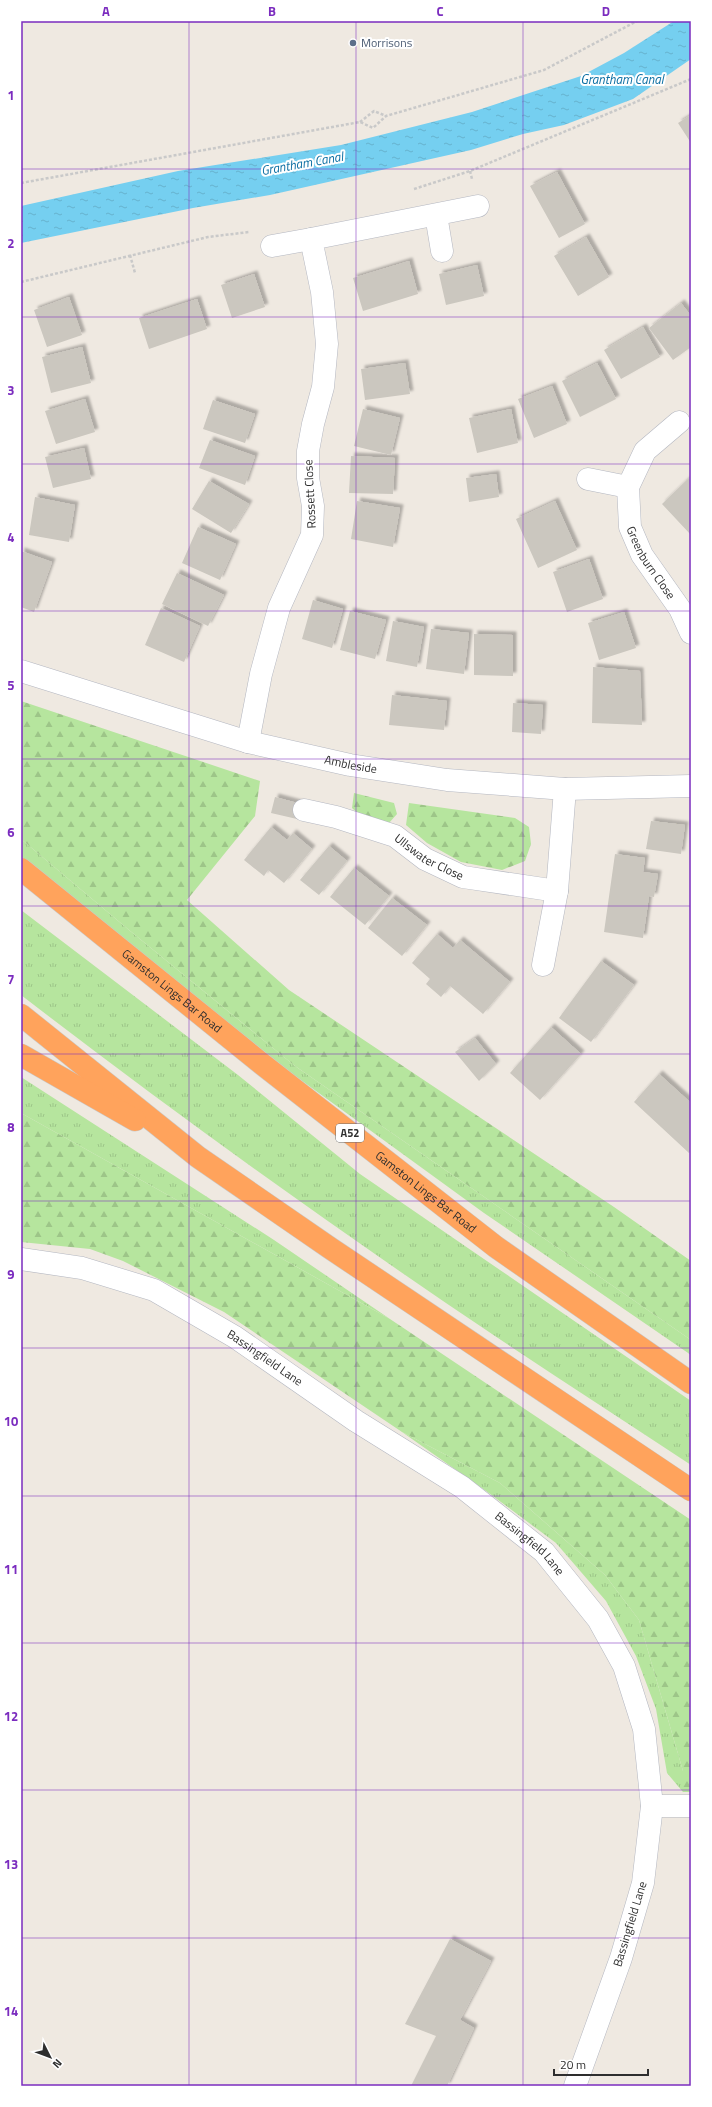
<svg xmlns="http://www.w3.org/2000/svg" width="712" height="2107" font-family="'Titillium Web',sans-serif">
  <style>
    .grass { fill: url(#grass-tufts) }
    .forest { fill: url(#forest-firs) }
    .water { fill: url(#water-ripples) }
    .building { fill: #cbc7bf; filter: url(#shadow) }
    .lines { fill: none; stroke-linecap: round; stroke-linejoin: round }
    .minor-casing { stroke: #b4b7c1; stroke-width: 23 }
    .highway-casing { stroke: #c9c9c9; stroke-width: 23 }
    .path { stroke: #c9c9c9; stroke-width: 2.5; stroke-dasharray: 3 2; stroke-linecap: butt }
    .minor { stroke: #fff; stroke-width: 22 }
    .highway { stroke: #ffa35c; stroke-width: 22 }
    .grid { fill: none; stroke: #7b2cbf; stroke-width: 1; stroke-opacity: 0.55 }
    .service-dot { fill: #5c6f8a; stroke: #fff; stroke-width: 1.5 }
    .labels { text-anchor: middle; stroke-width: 4; stroke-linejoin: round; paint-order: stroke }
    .shield { fill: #fff; stroke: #6d6d6d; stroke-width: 1 }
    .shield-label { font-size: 11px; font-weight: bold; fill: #2e2e2e }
    .service-label { font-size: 12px; fill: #4e5e75; stroke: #fff; text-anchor: start }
    .street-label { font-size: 12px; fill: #2e2e2e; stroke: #fff }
    .water-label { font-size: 13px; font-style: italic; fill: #0d6fa3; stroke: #fff }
    .neatline { fill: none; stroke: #7b2cbf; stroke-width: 1.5 }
    .grid-label { font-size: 13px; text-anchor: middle; font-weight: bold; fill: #7b2cbf }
  </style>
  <defs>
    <pattern id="grass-tufts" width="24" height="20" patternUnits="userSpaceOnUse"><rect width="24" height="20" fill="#b6e59e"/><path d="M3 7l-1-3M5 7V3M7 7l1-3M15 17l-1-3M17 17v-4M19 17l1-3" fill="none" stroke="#9dc588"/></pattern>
    <pattern id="forest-firs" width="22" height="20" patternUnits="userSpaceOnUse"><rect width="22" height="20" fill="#b6e59e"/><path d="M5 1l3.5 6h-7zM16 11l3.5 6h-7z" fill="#9dc588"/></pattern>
    <pattern id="water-ripples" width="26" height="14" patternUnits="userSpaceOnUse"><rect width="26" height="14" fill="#75cff0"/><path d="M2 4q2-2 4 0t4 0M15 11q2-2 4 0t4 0" fill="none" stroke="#66b2ce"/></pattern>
    <filter id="shadow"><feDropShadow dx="3.5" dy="-3.5" stdDeviation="1" flood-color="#0004"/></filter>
  </defs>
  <rect width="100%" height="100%" fill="#efe9e1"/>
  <path class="grass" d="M21 839 129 930 295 1066 691 1340V1355L484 1213 294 1075 21 859Z
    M21 910 238 1075 360 1174 691 1401V1465C625 1421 558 1378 492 1334 331 1226 174 1113 21 995Z
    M21 1077 274 1240 390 1319 21 1113Z
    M402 1432 500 1483 605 1575 639 1620 683 1771V1792L667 1773 656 1709 636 1656 606 1601 556 1543 486 1491Z"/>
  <path class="forest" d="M21 701 260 781 255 816 187 900 289 990 614 1207 691 1261V1340L295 1066 129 930 21 839Z
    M354 793 394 803 397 814 389 823 363 818 352 808Z
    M409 803 515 818 529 827 531 844 525 861 502 870 461 862 427 843 406 825Z
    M21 1113 390 1319 691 1520V1792H683V1771L639 1620 605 1575 500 1483 402 1432 224 1312 123 1261 90 1249 21 1242Z"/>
  <path class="water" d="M674 21H691V59L633 99 564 125 523 134 471 150 270 195 193 208 21 243V206L178 171 341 145 472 112 581 76 624 53Z"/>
  <path class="building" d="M691 115V143L678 123Z
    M557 172 585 224 559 238 530 186Z
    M586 237 609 277 578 296 554 256Z
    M409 261 418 294 363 311 353 278Z
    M477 265 484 296 446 305 439 274Z
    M254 274 265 307 232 318 221 285Z
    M69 297 82 335 47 347 34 310Z
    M197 299 207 329 149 349 139 318Z
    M681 303 691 316V347L673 360 649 328Z
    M643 327 660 357 621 379 604 350Z
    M82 347 91 383 51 393 42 357Z
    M405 363 410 394 365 400 361 369Z
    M597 363 616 399 580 417 562 381Z
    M552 386 567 424 534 438 518 399Z
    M85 399 95 432 56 444 45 411Z
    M213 400 255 414 245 443 203 429Z
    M363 409 400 418 391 455 354 446Z
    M511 409 518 443 477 453 469 418Z
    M210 440 255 456 245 485 199 468Z
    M84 448 91 479 53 488 45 457Z
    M351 456 395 458 393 494 349 493Z
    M496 474 499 497 469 502 466 478Z
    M689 478 691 480V535L662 504Z
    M209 481 249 504 231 533 192 509Z
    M35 497 75 505 69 542 29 535Z
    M357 501 400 508 393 547 351 539Z
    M555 501 577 550 538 568 516 519Z
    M198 527 236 544 220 580 182 563Z
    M21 551 52 562 34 612 21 607Z
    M589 559 603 599 567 612 553 572Z
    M177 573 224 595 208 626 162 604Z
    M313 600 343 609 332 648 302 639Z
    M161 608 200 626 184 662 145 645Z
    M350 611 386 620 375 659 340 650Z
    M624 612 636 648 599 660 588 623Z
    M393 621 424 627 417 667 386 661Z
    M431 629 469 633 464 674 426 669Z
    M474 634 513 635V676L474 675Z
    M593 667 640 671 642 725 592 723Z
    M392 695 447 701 444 730 389 725Z
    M513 703 543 705 541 734 512 732Z
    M275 797 301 804 297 819 271 813Z
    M651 821 685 825 681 854 646 849Z
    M271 827 287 840 293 833 312 849 284 883 268 870 264 876 244 860Z
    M329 846 347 861 319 895 300 880Z
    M615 854 645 858 643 872 658 874 654 897 649 896 643 938 604 932Z
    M354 868 389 896 365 925 330 897Z
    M392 898 427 925 402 956 368 928Z
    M437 934 453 948 460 940 510 982 483 1014 450 986 441 997 426 984 430 979 412 963Z
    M601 961 634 985 591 1042 559 1018Z
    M551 1027 581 1054 540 1100 510 1073Z
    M475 1038 496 1064 479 1081 455 1052Z
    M659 1074 691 1103V1151L689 1153 634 1102Z
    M450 1939 491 1961 460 2020 474 2028 447 2086H411L436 2036 405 2024Z"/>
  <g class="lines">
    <defs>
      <g id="minor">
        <path d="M436 215 442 251"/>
        <path d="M272 246 311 239"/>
        <path id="s1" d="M679 422 645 451 628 487 630 527 642 555 680 609 691 633"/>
        <path d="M588 479 628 487"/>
        <path id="s2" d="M21 671 248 742 350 765 447 780 565 789 691 786"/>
        <path d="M248 742 261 674 279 608 312 535 313 506 308 478V451L313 424 323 387 327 344 322 292 311 239 478 206"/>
        <path id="s3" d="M304 810 336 817 395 836 425 859 463 877 557 891"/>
        <path d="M543 965 557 891 565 789"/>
        <path id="s4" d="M21 1259 82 1268 154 1290 235 1337 356 1421 462 1487 544 1552 598 1619 624 1666 644 1729 652 1806 643 1883 621 1958 575 2086"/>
        <path d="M652 1806H691"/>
      </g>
      <g id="highway">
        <path id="s5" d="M21 869 262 1064 496 1247 691 1383"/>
        <path d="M21 1015 198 1157 330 1248 691 1490"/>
        <path d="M21 1055 135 1120"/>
      </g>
    </defs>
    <use href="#minor" class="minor-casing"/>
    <use href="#highway" class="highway-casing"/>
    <path class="path" d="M360 122 374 111 386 116
      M470 171 472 179
      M21 183 360 122 373 128 386 116 544 70 637 21
      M414 189 470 171 691 79
      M130 255 135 273
      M21 282 208 237 249 232"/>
    <use href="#minor" class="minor"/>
    <use href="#highway" class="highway"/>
  </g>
  <path class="grid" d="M189 21V2086M356 21V2086M523 21V2086M21 169H691M21 317H691M21 464H691M21 611H691M21 759H691M21 906H691M21 1054H691M21 1201H691M21 1348H691M21 1496H691M21 1643H691M21 1790H691M21 1938H691"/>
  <circle class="service-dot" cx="353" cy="43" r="4"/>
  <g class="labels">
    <rect class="shield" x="336" y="1124" width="28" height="18" rx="3"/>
    <g class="shield-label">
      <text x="350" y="1137">A52</text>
    </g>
    <g class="service-label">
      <text x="361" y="47">Morrisons</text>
    </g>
    <g class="street-label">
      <text transform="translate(310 494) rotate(-93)" y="4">Rossett Close</text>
      <text dy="4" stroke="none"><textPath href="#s1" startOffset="166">Greenburn Close</textPath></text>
      <text dy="4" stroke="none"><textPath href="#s2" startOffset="343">Ambleside</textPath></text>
      <text dy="4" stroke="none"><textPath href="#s3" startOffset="135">Ullswater Close</textPath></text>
      <text dy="4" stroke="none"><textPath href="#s5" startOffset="194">Gamston Lings Bar Road</textPath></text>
      <text dy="4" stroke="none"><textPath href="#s5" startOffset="518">Gamston Lings Bar Road</textPath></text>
      <text dy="4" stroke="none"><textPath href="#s4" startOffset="267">Bassingfield Lane</textPath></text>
      <text dy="4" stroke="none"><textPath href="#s4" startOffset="591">Bassingfield Lane</textPath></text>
      <text transform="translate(630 1924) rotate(-73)" y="4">Bassingfield Lane</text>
    </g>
    <g class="water-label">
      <text x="622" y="84">Grantham Canal</text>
      <text transform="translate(302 163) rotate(-10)" y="5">Grantham Canal</text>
    </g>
  </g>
  <rect width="712" height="2107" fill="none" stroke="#ffffff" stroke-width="44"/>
  <g transform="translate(50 2057) rotate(132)" stroke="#ffffff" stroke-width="3" paint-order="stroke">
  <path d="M0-3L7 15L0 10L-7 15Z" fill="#2e2e2e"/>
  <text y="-6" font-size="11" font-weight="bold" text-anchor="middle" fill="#2e2e2e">N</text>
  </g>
  <path d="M554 2069v6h94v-6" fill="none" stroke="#2e2e2e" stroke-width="2"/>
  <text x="560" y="2069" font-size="12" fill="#2e2e2e" stroke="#ffffff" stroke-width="3" paint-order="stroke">20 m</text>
  <rect x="22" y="22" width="668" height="2063" class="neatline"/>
  <g class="grid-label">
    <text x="106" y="16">A</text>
    <text x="272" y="16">B</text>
    <text x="440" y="16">C</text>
    <text x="606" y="16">D</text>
    <text x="11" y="100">1</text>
    <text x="11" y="248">2</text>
    <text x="11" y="395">3</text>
    <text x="11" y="542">4</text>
    <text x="11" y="690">5</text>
    <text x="11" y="837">6</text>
    <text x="11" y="984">7</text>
    <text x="11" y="1132">8</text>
    <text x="11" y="1279">9</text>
    <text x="11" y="1426">10</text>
    <text x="11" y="1574">11</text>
    <text x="11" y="1721">12</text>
    <text x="11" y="1869">13</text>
    <text x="11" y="2016">14</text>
  </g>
</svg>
